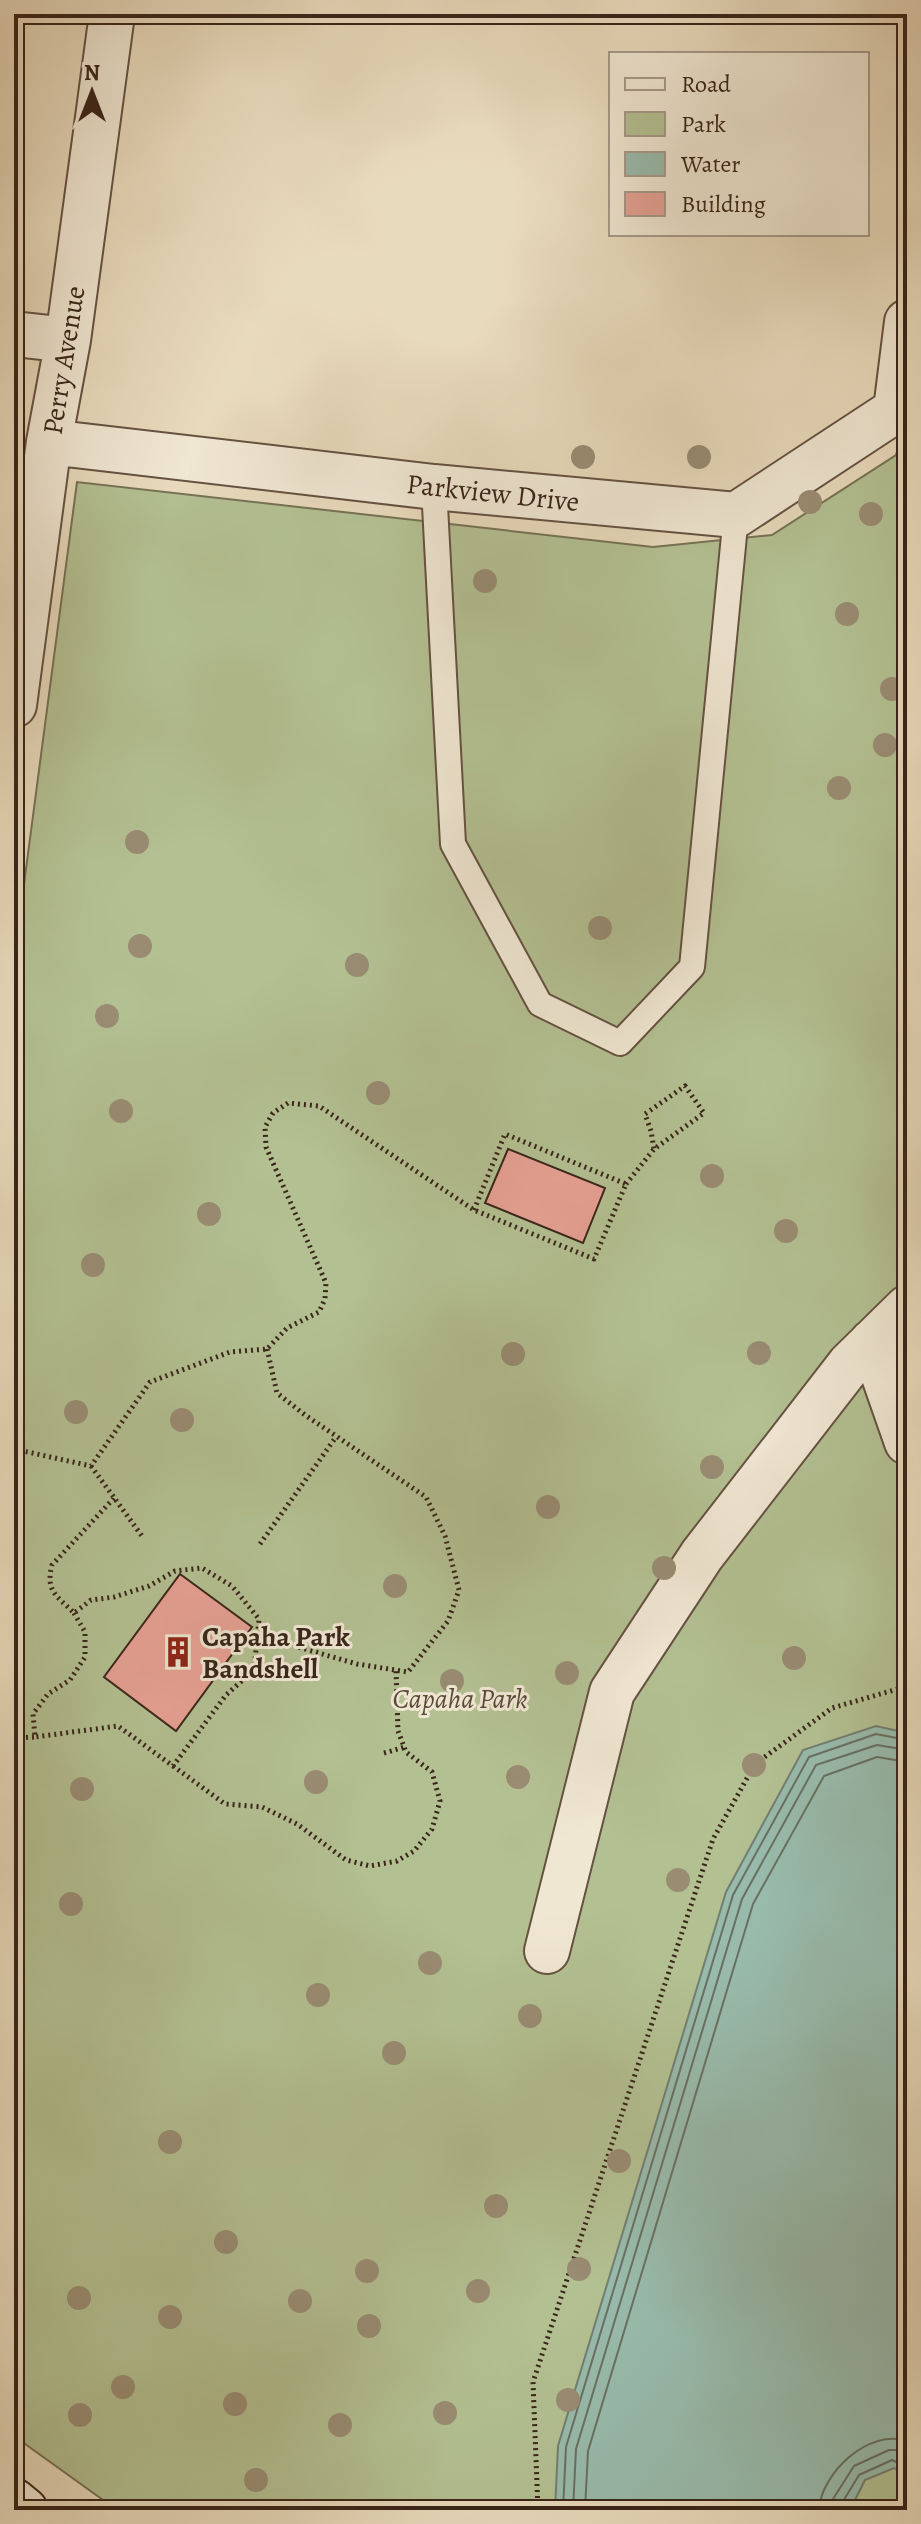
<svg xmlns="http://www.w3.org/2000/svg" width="921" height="2524" font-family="Alegreya,serif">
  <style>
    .green { fill: #b3c092; stroke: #767256; stroke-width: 2 }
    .water { fill: #98bbac; stroke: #727f72; stroke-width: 2 }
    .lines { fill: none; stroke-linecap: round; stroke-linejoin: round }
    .shore { stroke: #687063; stroke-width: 2 }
    .building { fill: #e7a195; stroke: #39251a; stroke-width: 2 }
    .service-casing { stroke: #655242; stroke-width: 28 }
    .minor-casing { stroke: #655242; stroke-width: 48 }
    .secondary-casing { stroke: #39251a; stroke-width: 48 }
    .path { stroke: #39251a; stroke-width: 5; stroke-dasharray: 2 4; stroke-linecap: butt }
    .service { stroke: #f0e7d3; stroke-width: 24 }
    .minor { stroke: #f0e7d3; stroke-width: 44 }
    .secondary { stroke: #f0e7d3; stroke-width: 44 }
    .tree { fill: #998c73 }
    .labels { text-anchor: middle; stroke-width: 6; stroke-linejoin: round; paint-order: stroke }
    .street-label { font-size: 28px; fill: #39251a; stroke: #f0e7d3 }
    .poi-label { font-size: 28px; font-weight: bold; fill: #39251a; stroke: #f0e7d3; text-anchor: start }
    .park-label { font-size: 28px; font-style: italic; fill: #584c38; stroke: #f0e7d3 }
  </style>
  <rect width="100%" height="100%" fill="#e8dabc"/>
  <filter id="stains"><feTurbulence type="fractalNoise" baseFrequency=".0025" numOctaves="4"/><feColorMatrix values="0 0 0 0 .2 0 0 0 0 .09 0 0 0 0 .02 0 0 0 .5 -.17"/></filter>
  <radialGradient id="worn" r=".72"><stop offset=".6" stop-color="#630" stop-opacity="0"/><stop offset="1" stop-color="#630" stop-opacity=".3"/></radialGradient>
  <path class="green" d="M907 417V2510H117L14 2436V960L77 482 653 547 772 535 896 455Z"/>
  <path class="water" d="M876 1726 907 1733V2476L894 2468 865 2480 850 2510H555L558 2446 726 1892 803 1750Z"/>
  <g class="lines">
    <path class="shore" d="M563 2510 566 2447 733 1895 809 1757 876 1734 907 1740
      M573 2510 576 2449 742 1899 816 1765 877 1745 907 1750
      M585 2510 588 2451 753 1904 824 1776 877 1757 907 1762
      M819 2510C821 2473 869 2428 907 2441
      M831 2510 833 2499 854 2466 889 2450H898L907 2454
      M841 2510 842 2503 859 2475 892 2460 907 2467"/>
  </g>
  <path class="building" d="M508 1149 605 1188 583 1243 485 1203Z
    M180 1574 252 1627 176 1731 104 1677Z"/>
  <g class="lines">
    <defs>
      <path id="service" d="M434 487 453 844 540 1004 620 1043 692 967 736 515"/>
      <path id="minor" d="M14 334 68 340
        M896 410 907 322
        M49 442 434 487 736 515 896 410 907 411
        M14 705 49 442 68 340 112 14
        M872 1342 907 1442
        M547 1951 612 1692 702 1555 850 1364 907 1308"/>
      <path id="secondary" d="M14 2501 25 2510"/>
    </defs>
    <use href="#service" class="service-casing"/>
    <use href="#minor" class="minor-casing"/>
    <use href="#secondary" class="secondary-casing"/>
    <path class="path" d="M626 1184 654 1149 704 1113 685 1086 645 1114 651 1131 654 1149
      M267 1349 277 1393 305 1415 426 1497 445 1536 459 1590 448 1621 408 1672 357 1664 298 1647
      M14 1449 91 1466 150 1382 230 1352 267 1349 287 1328 319 1312 325 1299 326 1283 266 1147 265 1127 273 1113 288 1103 319 1106 474 1210 594 1259 626 1184 505 1134 474 1210
      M91 1466 142 1536
      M260 1544 336 1437
      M74 1613 85 1632V1657L70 1680 48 1694 33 1714 35 1737 118 1726 173 1766 226 1695 254 1670 259 1619 232 1586 202 1568 175 1571 149 1586 114 1597 91 1600 74 1613C57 1596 45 1591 52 1565L114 1498
      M14 1738 35 1737
      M384 1753 405 1747
      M173 1766 225 1804 262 1807 297 1824 346 1860 370 1866 397 1861 414 1851 432 1829 440 1801 432 1772 406 1752 398 1731 396 1670
      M538 2510 533 2382 713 1839 755 1764 832 1708 901 1688 907 1689"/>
    <use href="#service" class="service"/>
    <use href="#minor" class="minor"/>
    <use href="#secondary" class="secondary"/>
  </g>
  <g class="tree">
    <circle cx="583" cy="457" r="12"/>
    <circle cx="699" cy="457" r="12"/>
    <circle cx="810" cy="502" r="12"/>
    <circle cx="871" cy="514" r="12"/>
    <circle cx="485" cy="581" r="12"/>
    <circle cx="847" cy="614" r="12"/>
    <circle cx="892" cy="689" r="12"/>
    <circle cx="885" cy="745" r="12"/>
    <circle cx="839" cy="788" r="12"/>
    <circle cx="137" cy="842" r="12"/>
    <circle cx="600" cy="928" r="12"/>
    <circle cx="140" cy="946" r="12"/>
    <circle cx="357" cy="965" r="12"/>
    <circle cx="107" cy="1016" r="12"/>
    <circle cx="378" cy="1093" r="12"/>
    <circle cx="121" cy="1111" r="12"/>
    <circle cx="712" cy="1176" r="12"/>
    <circle cx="209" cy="1214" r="12"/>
    <circle cx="786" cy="1231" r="12"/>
    <circle cx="93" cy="1265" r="12"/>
    <circle cx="759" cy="1353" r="12"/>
    <circle cx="513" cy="1354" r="12"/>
    <circle cx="76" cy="1412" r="12"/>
    <circle cx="182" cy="1420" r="12"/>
    <circle cx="712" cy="1467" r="12"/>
    <circle cx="548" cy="1507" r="12"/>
    <circle cx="664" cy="1568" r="12"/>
    <circle cx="395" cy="1586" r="12"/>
    <circle cx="794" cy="1658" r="12"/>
    <circle cx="567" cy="1673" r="12"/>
    <circle cx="452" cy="1681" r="12"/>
    <circle cx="754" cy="1765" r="12"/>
    <circle cx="518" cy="1777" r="12"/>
    <circle cx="316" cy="1782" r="12"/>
    <circle cx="82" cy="1789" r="12"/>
    <circle cx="678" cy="1880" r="12"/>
    <circle cx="71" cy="1904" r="12"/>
    <circle cx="430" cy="1963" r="12"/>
    <circle cx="318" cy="1995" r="12"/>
    <circle cx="530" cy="2016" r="12"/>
    <circle cx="394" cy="2053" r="12"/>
    <circle cx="170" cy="2142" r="12"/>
    <circle cx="619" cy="2161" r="12"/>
    <circle cx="496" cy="2206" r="12"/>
    <circle cx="226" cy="2242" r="12"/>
    <circle cx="579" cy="2269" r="12"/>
    <circle cx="367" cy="2271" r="12"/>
    <circle cx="478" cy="2291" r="12"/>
    <circle cx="79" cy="2298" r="12"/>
    <circle cx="300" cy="2301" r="12"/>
    <circle cx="170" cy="2317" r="12"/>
    <circle cx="369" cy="2326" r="12"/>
    <circle cx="123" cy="2387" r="12"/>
    <circle cx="568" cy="2400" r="12"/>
    <circle cx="235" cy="2404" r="12"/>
    <circle cx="445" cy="2413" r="12"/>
    <circle cx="80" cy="2415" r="12"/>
    <circle cx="340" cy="2425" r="12"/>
    <circle cx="256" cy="2480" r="12"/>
  </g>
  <defs>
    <symbol id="building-bare" viewBox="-9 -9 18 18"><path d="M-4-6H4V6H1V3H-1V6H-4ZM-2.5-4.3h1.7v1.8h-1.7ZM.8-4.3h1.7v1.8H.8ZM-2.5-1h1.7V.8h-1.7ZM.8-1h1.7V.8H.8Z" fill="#8f2418" stroke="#f0e7d3" stroke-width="2.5" paint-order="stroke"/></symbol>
  </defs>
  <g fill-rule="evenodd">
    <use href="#building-bare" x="156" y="1630" width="44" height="44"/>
  </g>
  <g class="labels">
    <g class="street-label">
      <text transform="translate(63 360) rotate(-81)" y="10">Perry Avenue</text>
      <text transform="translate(493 492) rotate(6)" y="10">Parkview Drive</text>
    </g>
    <g class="poi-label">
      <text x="202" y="1646">Capaha Park<tspan x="202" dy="32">Bandshell</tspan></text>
    </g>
    <g class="park-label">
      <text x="460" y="1708">Capaha Park</text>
    </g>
  </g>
  <rect width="921" height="2524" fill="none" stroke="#e8dabc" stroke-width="48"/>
  <rect x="16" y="16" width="889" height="2492" fill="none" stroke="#39251a" stroke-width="4"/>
  <rect x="24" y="24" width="873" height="2476" fill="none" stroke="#39251a" stroke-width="2"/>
  <rect x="609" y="52" width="260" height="184" fill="#f0e7d3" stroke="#a79989" stroke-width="2"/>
  <rect x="625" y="78" width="40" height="12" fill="#f0e7d3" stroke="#a79989" stroke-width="2"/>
  <text x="681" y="92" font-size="24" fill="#39251a">Road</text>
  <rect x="625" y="112" width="40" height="24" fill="#b3c092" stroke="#a79989" stroke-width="2"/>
  <text x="681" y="132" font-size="24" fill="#39251a">Park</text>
  <rect x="625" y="152" width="40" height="24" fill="#98bbac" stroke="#a79989" stroke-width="2"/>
  <text x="681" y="172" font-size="24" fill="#39251a">Water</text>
  <rect x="625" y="192" width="40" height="24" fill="#e7a195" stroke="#a79989" stroke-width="2"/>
  <text x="681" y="212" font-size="24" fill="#39251a">Building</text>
  <g transform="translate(92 92)" stroke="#f0e7d3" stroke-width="6" paint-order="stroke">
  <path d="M0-6L14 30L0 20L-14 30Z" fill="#39251a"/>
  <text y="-12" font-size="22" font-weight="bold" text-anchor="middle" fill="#39251a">N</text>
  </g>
  <rect width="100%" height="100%" filter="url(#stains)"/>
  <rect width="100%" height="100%" fill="url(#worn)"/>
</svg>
